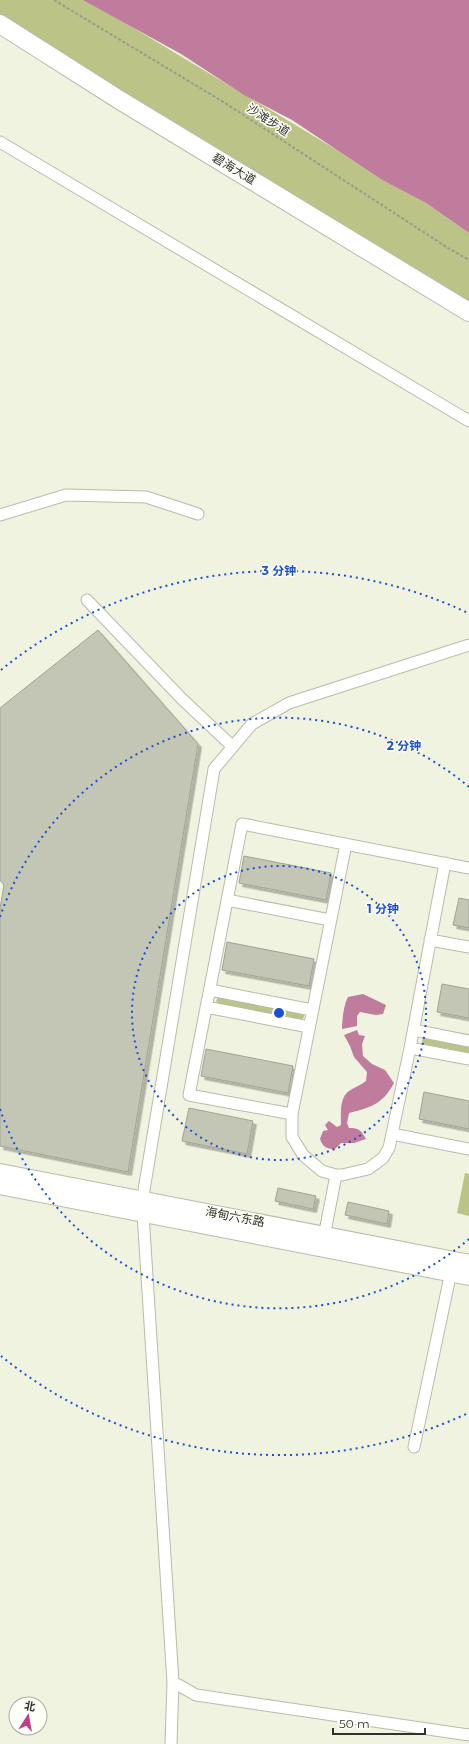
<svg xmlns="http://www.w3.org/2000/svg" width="469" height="1744" font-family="Montserrat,'Noto Sans SC',sans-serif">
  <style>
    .green { fill: #bcc387 }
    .water { fill: #bf7c9c }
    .building { fill: #c3c6b4; stroke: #a1a392; filter: url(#shadow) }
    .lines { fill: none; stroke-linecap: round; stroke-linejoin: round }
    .street-casing { stroke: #b9bba9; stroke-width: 13 }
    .secondary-casing { stroke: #b9bba9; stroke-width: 18 }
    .primary-casing { stroke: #b9bba9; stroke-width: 20 }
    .path { stroke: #999b8d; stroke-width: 2; stroke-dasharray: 3 2; stroke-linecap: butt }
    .street { stroke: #fff; stroke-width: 11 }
    .secondary { stroke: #fff; stroke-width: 16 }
    .primary { stroke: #fff; stroke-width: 18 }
    .ring { fill: none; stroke: #1d4ed8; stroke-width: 2; stroke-dasharray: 2 4 }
    .labels { text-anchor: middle; stroke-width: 3; stroke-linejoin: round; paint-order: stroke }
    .street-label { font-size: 12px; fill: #31322b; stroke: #fefff7 }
    .centre { fill: #1d4ed8; stroke: #fefff7; stroke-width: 2 }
    .ring-label { font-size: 12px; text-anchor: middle; font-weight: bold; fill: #1d4ed8; stroke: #fefff7; stroke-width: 3; stroke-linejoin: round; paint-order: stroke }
  </style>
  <defs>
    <filter id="shadow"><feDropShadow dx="3.5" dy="3.5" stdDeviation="0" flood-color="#0004"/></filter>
  </defs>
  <rect width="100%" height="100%" fill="#f0f3e0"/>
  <path class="green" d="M0 0H87L337 150 382 180 426 203 469 233V312L0 19Z
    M218 997 304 1013V1017L301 1021 218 1004 216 1001Z
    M423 1037 469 1044V1053L424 1044 422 1042Z
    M465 1173 469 1174V1216L457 1213Z"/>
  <path class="water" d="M83 0H469V233L426 203 382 180 292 120 244 95 181 54Z
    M363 994 386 1005 383 1014 376 1015 360 1012 357 1016V1026L342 1029C342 1020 344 1004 348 997Z
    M357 1030 359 1035 365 1036 362 1044 363 1056 372 1064 385 1070 394 1083C382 1105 371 1107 349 1113L347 1123 349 1128C359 1128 361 1130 366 1139L354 1143H341L335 1149C326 1149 323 1147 320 1139L323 1131 328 1130 325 1125 329 1121 337 1127 341 1125C341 1115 339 1098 349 1091 355 1087 361 1085 366 1081L367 1072 354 1057 350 1046 344 1035Z"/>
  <path class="building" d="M98 630 198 744 128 1172 0 1146V908L4 885 0 880V708Z
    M244 856 331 873 326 900 239 883Z
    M459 898 469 900V928L453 925Z
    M227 942 314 959 309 986 222 970Z
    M442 984 469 989V1018L437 1012Z
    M206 1049 293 1066 288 1093 201 1076Z
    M424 1092 469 1101V1129L419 1119Z
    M189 1108 253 1121 247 1154 182 1141Z
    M278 1188 316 1196 313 1209 275 1201Z
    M348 1202 389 1211 387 1224 345 1215Z"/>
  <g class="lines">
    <defs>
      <path id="street" d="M0 142 469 421
        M0 515 66 495 146 497 198 514
        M87 600 182 699 232 746
        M469 645 289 703 252 724 214 769 144 1190 143 1214 173 1682 196 1695 469 1735
        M346 844 292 1114V1137L303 1155 322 1171 336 1175H342L368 1169 383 1158 389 1148 410 1048 445 863
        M227 900 330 920
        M430 940 469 947
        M210 990 312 1010
        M206 1007 309 1027
        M414 1030 469 1041
        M410 1048 469 1059
        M292 1114 189 1095 242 824 469 868
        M392 1134 469 1149
        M323 1242 336 1175
        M414 1447 452 1267
        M171 1744 173 1682"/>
      <path id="secondary" d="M0 1172 469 1263
        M0 1186 469 1277"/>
      <path id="primary" d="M0 24 118 99 469 312"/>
    </defs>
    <use href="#street" class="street-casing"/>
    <use href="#secondary" class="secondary-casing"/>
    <use href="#primary" class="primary-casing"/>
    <path class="path" d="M54 0 225 103 448 248 469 260"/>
    <use href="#street" class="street"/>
    <use href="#secondary" class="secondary"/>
    <use href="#primary" class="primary"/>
  </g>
  <g class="ring">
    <circle cx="279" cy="1013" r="147"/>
    <path d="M469 1239A295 295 0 0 1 0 1109M0 917A295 295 0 0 1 469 787"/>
    <path d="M466 1414A442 442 0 0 1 1 1356M1 670A442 442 0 0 1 466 612"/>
  </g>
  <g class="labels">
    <g class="street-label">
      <text transform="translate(268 120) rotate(33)" y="4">沙滩步道</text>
      <text transform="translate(234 169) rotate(31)" y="4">碧海大道</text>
      <text transform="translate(235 1217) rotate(11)" y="4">海甸六东路</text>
    </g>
  </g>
  <circle cx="279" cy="1013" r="6" class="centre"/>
  <g class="ring-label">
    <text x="279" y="575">3 分钟</text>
    <text x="404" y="750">2 分钟</text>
    <text x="383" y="913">1 分钟</text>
  </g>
  <g transform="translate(28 1716) rotate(11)"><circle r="19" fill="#fefff7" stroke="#acada5"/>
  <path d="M0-3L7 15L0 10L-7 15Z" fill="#c03f88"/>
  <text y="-6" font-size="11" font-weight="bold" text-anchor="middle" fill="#31322b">北</text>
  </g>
  <path d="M333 1728v6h92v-6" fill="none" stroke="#31322b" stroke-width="2"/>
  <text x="339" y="1728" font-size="12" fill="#31322b" stroke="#fefff7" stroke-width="3" paint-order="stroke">50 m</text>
</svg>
